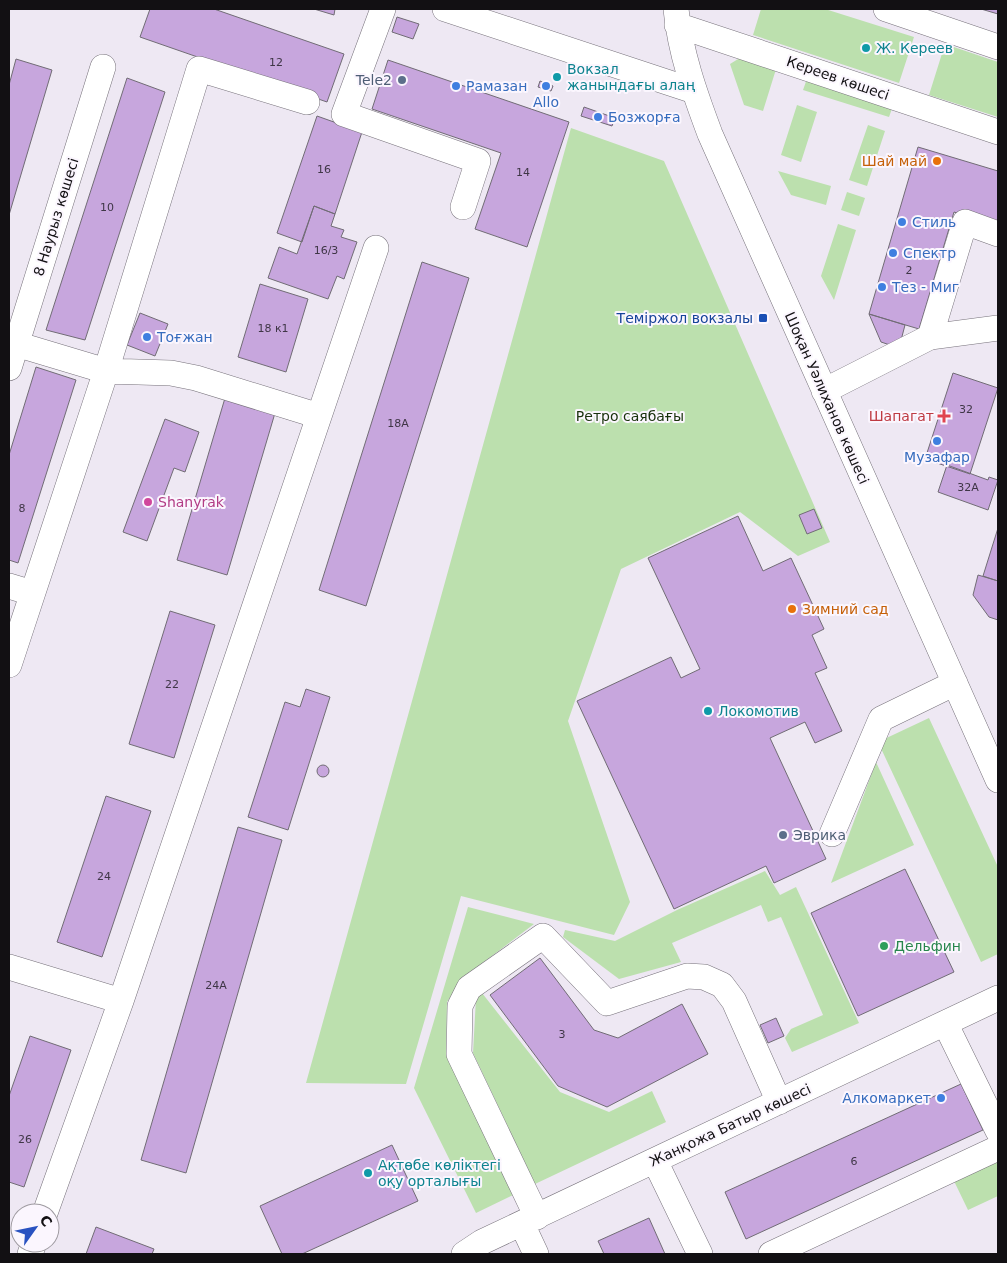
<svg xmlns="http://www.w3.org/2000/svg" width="1007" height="1263" font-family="'DejaVu Sans',sans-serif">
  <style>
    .green { fill: #bce0ae }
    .building { fill: #c7a6dd; stroke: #716c75 }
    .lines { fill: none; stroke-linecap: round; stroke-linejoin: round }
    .minor-casing { stroke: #77727b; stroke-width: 26 }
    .minor { stroke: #fff; stroke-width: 25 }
    .culture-dot { fill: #0f9aa8; stroke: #fbf6fe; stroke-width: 2 }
    .service-dot { fill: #5c6f8a; stroke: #fbf6fe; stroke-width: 2 }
    .shop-dot { fill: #3f7fe0; stroke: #fbf6fe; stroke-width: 2 }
    .food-dot { fill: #e8710a; stroke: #fbf6fe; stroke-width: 2 }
    .transit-dot { fill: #1a4fb4; stroke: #fbf6fe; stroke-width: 2 }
    .health-dot { fill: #e0444e; stroke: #fbf6fe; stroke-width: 2 }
    .hotel-dot { fill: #d1479c; stroke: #fbf6fe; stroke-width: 2 }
    .leisure-dot { fill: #2e9e5b; stroke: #fbf6fe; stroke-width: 2 }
    .labels { text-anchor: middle; stroke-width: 4; stroke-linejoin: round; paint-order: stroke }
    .number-label { font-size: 11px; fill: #3f3646 }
    .culture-label { font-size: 14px; fill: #0d838f; stroke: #fbf6fe; text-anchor: start }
    .street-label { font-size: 14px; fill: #121013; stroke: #fbf6fe }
    .service-label { font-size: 14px; fill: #4e5e75; stroke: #fbf6fe; text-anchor: end }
    .shop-label { font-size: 14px; fill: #366cbe; stroke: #fbf6fe; text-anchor: start }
    .food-label { font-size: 14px; fill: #c56008; stroke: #fbf6fe; text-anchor: end }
    .transit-label { font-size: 14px; fill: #164399; stroke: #fbf6fe; text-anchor: end }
    .park-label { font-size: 14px; fill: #18310b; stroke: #fbf6fe }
    .health-label { font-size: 14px; fill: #be3a42; stroke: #fbf6fe; text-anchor: end }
    .hotel-label { font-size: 14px; fill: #b23c85; stroke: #fbf6fe; text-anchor: start }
    .leisure-label { font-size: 14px; fill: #27864d; stroke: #fbf6fe; text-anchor: start }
  </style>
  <rect width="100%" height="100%" fill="#eee8f3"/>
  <path class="green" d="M761 9H825L914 37 899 83 753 35Z
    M945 44 998 62V117L929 95Z
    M743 56 777 66 763 111 744 105 730 64Z
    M808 76 894 103 889 117 803 90Z
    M797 105 817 112 801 162 781 155Z
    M868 125 885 131 867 186 849 180Z
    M571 128 664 161 830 542 798 556 740 512 621 569 568 721 630 902 614 935 461 896 406 1084 306 1083Z
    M778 171 831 186 826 205 791 195Z
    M847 192 865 198 859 216 841 210Z
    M838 224 856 230 834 300 821 276Z
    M929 718 998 867V954L981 962 878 742Z
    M876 762 914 845 831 883Z
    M765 871 780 895 796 887 859 1023 792 1052 785 1038 791 1029 823 1015 781 917 768 922 761 905 672 943 681 962 619 979 563 937 565 930 615 941 677 910Z
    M468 907 534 924 463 978 447 1002 446 1055 515 1194 476 1213 414 1088Z
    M482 993 560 1092 609 1112 652 1091 666 1122 535 1184 473 1053 476 998Z
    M998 1160V1196L968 1210 954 1181Z"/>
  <path class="building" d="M150 9H214L344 54 327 102 140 37Z
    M314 9H335L334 15Z
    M981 9H998V14Z
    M397 17 419 24 413 39 392 32Z
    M16 59 52 70 9 215V85Z
    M388 60 569 122 527 247 475 229 501 153 372 109Z
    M127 78 165 92 85 340 46 330Z
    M540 81 553 86 551 91 538 87Z
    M584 107 615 118 612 126 581 116Z
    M317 116 362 132 335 214 314 206 302 242 277 233Z
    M918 147 998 171V226L954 212 919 329 869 314Z
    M314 206 335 214 331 226 344 230 341 237 357 242 344 279 337 276 328 299 268 278 279 247 297 254Z
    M422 262 469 278 366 606 319 590Z
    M260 284 308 299 286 372 238 357Z
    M140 313 168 324 155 356 127 345Z
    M869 314 905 325 899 348 881 342Z
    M36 367 76 380 18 563 9 560V455Z
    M953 373 998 388 970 474 925 459Z
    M225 398 275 413 227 575 177 560Z
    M165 419 199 432 185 472 174 468 147 541 123 532Z
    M947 465 988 480 989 477 998 480 988 510 938 492Z
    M814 509 822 528 807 534 799 515Z
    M738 516 763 571 791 558 824 629 812 635 827 668 815 673 842 731 815 743 805 722 770 738 826 859 774 883 766 866 674 909 577 701 671 657 681 678 700 669 648 558Z
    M998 528V581L983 576Z
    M978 575 998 581V620L989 617 973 595Z
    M170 611 215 625 174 758 129 744Z
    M306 689 330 697 288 830 248 817 285 702 300 707Z
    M317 771a6 6 0 1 1 12 0a6 6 0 1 1-12 0Z
    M106 796 151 811 102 957 57 942Z
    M238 827 282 840 186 1173 141 1160Z
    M905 869 954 972 858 1016 811 913Z
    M540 958 594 1030 618 1038 682 1004 708 1054 607 1107 558 1086 490 995Z
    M776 1018 784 1036 768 1043 760 1025Z
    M30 1036 71 1050 24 1187 9 1182V1096Z
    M961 1084 983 1130 746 1239 725 1192Z
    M392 1145 418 1201 302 1254H282L260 1206Z
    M649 1218 665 1254H604L598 1241Z
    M96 1227 154 1249 152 1254H86Z"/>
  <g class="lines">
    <defs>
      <path id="minor" d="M383 9 344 114 478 161 463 207
        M445 9 694 91
        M676 9C680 52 695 94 710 134L998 780
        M886 9 998 47
        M677 25 998 132
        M930 337 998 328
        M16 344 106 371 171 373 196 378 319 416
        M9 368 103 67
        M824 391 930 337 965 222 998 234
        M9 586 32 593
        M9 665 106 371 199 69 307 102
        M832 834 881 719 955 683
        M9 967 121 1001
        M945 1023 998 1131
        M655 1161 700 1254
        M45 1213 121 1001 376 248
        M537 1217 459 1054 460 1006 469 988 543 936 607 1003 687 976 704 977 722 985 734 1001 779 1102
        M522 1224 536 1254
        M30 1254 34 1243
        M464 1254 482 1242 998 998
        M771 1254 998 1148"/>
    </defs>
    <use href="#minor" class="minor-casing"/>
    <use href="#minor" class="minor"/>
  </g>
  <g class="culture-dot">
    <circle cx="866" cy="48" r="5"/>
    <circle cx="557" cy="77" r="5"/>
    <circle cx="708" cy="711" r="5"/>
    <circle cx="368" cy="1173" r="5"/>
  </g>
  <g class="service-dot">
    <circle cx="402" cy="80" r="5"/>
    <circle cx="783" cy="835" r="5"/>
  </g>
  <g class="shop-dot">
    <circle cx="456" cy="86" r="5"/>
    <circle cx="546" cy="86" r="5"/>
    <circle cx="598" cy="117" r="5"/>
    <circle cx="902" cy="222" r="5"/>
    <circle cx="893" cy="253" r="5"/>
    <circle cx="882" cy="287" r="5"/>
    <circle cx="147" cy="337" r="5"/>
    <circle cx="937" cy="441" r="5"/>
    <circle cx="941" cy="1098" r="5"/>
  </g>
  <g class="food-dot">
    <circle cx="937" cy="161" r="5"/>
    <circle cx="792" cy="609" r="5"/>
  </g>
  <rect class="transit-dot" x="758" y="313" width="10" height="10" rx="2.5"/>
  <path class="health-dot" d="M941.5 408.5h5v5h5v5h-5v5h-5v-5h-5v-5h5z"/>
  <circle class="hotel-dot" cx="148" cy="502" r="5"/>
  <circle class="leisure-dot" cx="884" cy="946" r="5"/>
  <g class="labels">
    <g class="number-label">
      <text x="276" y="66">12</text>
      <text x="324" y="173">16</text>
      <text x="523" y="176">14</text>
      <text x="107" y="211">10</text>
      <text x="326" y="254">16/3</text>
      <text x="909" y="274">2</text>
      <text x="273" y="332">18 к1</text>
      <text x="966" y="413">32</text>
      <text x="398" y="427">18А</text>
      <text x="968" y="491">32А</text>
      <text x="22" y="512">8</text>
      <text x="172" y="688">22</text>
      <text x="104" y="880">24</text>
      <text x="216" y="989">24А</text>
      <text x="562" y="1038">3</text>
      <text x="25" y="1143">26</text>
      <text x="854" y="1165">6</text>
    </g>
    <g class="culture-label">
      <text x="876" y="53">Ж. Кереев</text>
      <text x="567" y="74">Вокзал<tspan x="567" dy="16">жанындағы алаң</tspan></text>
      <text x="718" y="716">Локомотив</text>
      <text x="378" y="1170">Ақтөбе көліктегі<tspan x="378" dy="16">оқу орталығы</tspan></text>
    </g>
    <g class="street-label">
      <text transform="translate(838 78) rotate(19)" y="5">Кереев көшесі</text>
      <text transform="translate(56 217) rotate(-73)" y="5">8 Наурыз көшесі</text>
      <text transform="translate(827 398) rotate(66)" y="5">Шоқан Уәлиханов көшесі</text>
      <text transform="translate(730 1125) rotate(-25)" y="5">Жанқожа Батыр көшесі</text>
    </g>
    <g class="service-label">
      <text x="392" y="85">Tele2</text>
      <text x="793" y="840" text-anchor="start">Эврика</text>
    </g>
    <g class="shop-label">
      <text x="466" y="91">Рамазан</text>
      <text x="546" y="107" text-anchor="middle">Allo</text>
      <text x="608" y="122">Бозжорға</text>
      <text x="912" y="227">Стиль</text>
      <text x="903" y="258">Спектр</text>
      <text x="892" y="292">Тез - Миг</text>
      <text x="157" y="342">Тоғжан</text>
      <text x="937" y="462" text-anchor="middle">Музафар</text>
      <text x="931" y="1103" text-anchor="end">Алкомаркет</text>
    </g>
    <g class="food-label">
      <text x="927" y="166">Шай май</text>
      <text x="802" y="614" text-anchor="start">Зимний сад</text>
    </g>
    <g class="transit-label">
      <text x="753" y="323">Теміржол вокзалы</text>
    </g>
    <g class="park-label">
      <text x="630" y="421">Ретро саябағы</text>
    </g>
    <g class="health-label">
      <text x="934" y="421">Шапагат</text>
    </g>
    <g class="hotel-label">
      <text x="158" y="507">Shanyrak</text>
    </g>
    <g class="leisure-label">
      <text x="894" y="951">Дельфин</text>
    </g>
  </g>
  <rect width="1007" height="1263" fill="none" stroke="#121013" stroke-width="20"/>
  <g transform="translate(35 1228) rotate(57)"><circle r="24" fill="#fbf6fe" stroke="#9e9aa0"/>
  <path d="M0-4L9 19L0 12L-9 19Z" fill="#2952c1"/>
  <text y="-8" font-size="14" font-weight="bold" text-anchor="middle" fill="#121013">С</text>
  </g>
</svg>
